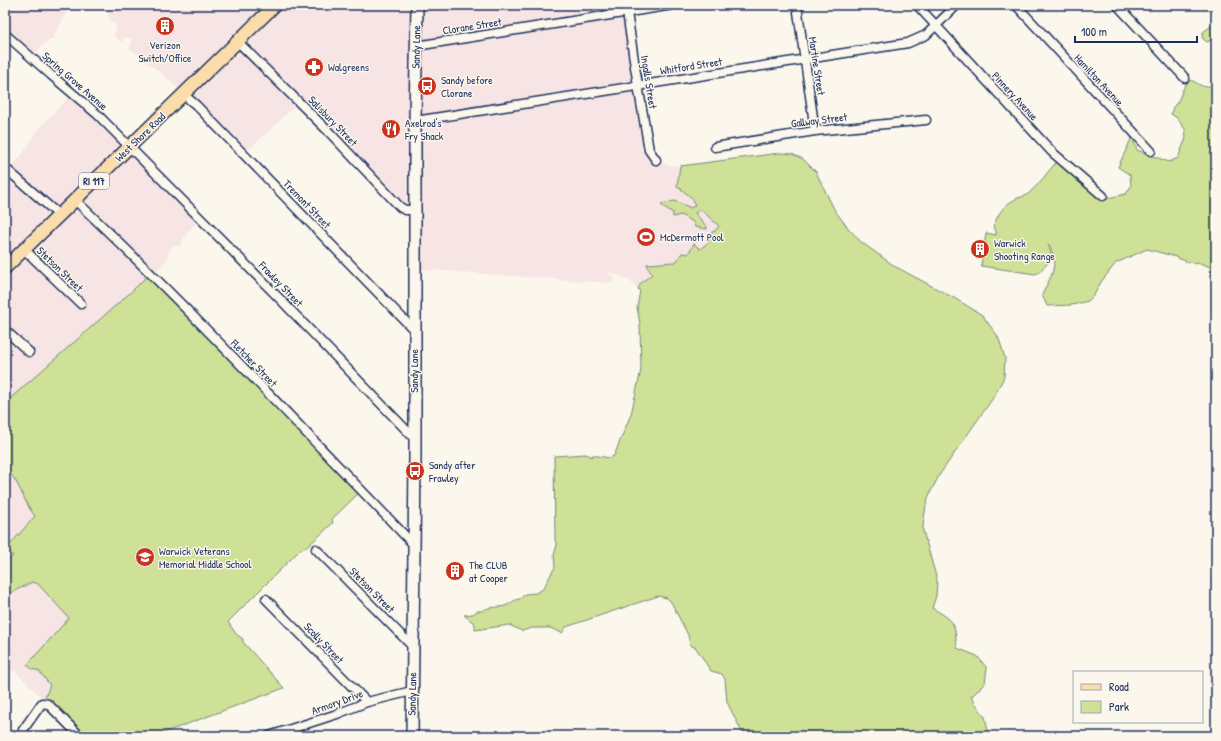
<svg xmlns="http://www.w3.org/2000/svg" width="1221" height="741" font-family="'Patrick Hand',sans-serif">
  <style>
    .built { fill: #f7e4e4 }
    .green { fill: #cee196; stroke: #74887a }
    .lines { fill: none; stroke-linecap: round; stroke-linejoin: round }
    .street-casing { stroke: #1b2f5e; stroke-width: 11 }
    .secondary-casing { stroke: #1b2f5e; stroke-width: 14 }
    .primary-casing { stroke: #1b2f5e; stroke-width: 15 }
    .street { stroke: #fbf7ec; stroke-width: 8 }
    .secondary { stroke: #fbf7ec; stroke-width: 11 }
    .primary { stroke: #faddab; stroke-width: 12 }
    .labels { text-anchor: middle; stroke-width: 3; stroke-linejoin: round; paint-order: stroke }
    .shield { fill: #fbf7ec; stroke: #5e6b89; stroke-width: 1 }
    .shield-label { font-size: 10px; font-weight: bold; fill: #1b2f5e }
    .street-label { font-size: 11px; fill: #1b2f5e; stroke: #fbf7ec }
    .poi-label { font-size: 11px; fill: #1b2f5e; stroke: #fbf7ec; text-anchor: start }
  </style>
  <rect width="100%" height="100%" fill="#fbf7ec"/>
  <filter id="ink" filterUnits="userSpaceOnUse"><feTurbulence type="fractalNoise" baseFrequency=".025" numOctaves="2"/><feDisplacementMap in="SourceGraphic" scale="8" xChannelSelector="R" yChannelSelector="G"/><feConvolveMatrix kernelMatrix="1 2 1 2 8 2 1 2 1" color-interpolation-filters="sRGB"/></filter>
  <g filter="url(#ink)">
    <path class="built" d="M5 5H91L80 11 72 7 67 11 53 38 41 46 32 58 5 34Z
      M96 5H627L638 87 655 159 667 165 680 166 677 186 692 198 695 205 691 208 675 201 673 213 675 217 681 215 693 222 707 227 695 213 700 209 719 226 715 231 712 233 709 242 700 249 685 254 676 262H664L658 264 647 265 648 268 652 274 641 283 638 289 629 280 610 272 609 274 615 279 611 283 416 269V214L406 210 298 103 244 154 165 76 130 49 132 40 126 37 121 42 114 36 117 26 110 20 107 13Z
      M71 95H73L201 219 188 231 179 247 172 245 165 262 153 274 80 736 14 670 5 678V276L10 270 5 264V195L9 188 15 180 8 171 21 156 40 127Z"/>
    <path class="green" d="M1216 18V41L1212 40 1207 42 1202 38 1203 32 1214 24Z
      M1191 80C1203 86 1205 91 1216 81V291L1210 267 1197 262V264L1185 261 1173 256 1147 249 1116 263 1101 282 1094 295 1088 301 1072 305 1047 306 1042 295 1052 274 1055 260 1050 246 1048 245C1053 254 1051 262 1043 268 1040 271 1040 273 1035 274L981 266 986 233 996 235V231L993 226C999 214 1002 206 1014 200 1018 197 1024 197 1028 194 1040 184 1048 171 1059 159L1103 199 1126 194 1131 186 1130 175 1118 167 1132 137 1137 150 1169 162 1178 158 1186 138 1185 129 1177 118 1171 114 1173 107C1182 100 1181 85 1191 80Z
      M780 153 792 154 803 159 816 172 835 211 849 229 861 242 896 267 956 299 982 315 997 335 1000 342 1005 358 1004 377 995 395 940 474 930 493 926 505 923 526V531L937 580 936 596 932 608C956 622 954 621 957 648L977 656 987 668 985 683 971 697 985 717 989 736H744L727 702 725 679 722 674 711 671 696 648 690 645 688 635 671 602 667 598 658 596 566 627 562 633 550 628H532L522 631 509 625 475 630V624L464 615 473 614 477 611H482C489 606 497 608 505 606 511 604 514 599 520 599L525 594 536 593 543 589 555 567 554 555 557 545 555 540 554 456 586 454 592 457V455L609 458 614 456 631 414 641 370 640 324 637 307 640 291 638 289 641 283 652 274 648 268 647 264C657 264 666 262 676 262L682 253 688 254 694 244 700 249 709 242 712 232 715 231 719 226 700 209 695 213 707 227V229L695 227 693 222 681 215 673 217V213L661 205V204L675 201 691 208 695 205 692 198 677 186 680 166Z
      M149 274 361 491 332 519 333 523 307 547 301 549 228 622 236 634 243 639V642L284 688 155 736H81L43 703 50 685 39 671 32 669 27 665 69 618 38 584 32 582C23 588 13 590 5 597V563L13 556 7 548 35 516C23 502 20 481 5 468V403L131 292Z"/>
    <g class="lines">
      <defs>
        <path id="street" d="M626 5 635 67 649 150 656 160
          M797 5 815 131
          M917 5 1052 152 1103 196
          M1016 5 1151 151
          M1117 5 1185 78
          M5 34 51 75 97 114 278 297 414 438
          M237 41 329 132 400 207 405 210H415
          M416 46 673 5
          M184 95 196 105 414 330
          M415 121 908 43 926 35 957 5
          M715 147 815 131 926 120
          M5 168 59 215
          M75 200C192 311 302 429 414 545
          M24 249 81 304
          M5 330 29 352
          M316 549 413 647
          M266 599 367 702
          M23 730 42 703 48 704 80 736
          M269 736 337 714 367 702 412 691"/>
        <path id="secondary" d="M412 736 415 460V121L417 5"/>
        <path id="primary" d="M5 268 275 5"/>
      </defs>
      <use href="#street" class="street-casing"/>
      <use href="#secondary" class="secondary-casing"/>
      <use href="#primary" class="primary-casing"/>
      <use href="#street" class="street"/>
      <use href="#secondary" class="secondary"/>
      <use href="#primary" class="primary"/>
    </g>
  </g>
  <defs>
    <symbol id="building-disc" viewBox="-11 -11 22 22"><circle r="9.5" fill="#c8321e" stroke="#fbf7ec"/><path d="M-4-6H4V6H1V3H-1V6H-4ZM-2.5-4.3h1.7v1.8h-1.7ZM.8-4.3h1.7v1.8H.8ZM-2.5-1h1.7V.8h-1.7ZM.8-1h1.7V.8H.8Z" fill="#fff"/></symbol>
    <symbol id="pharmacy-disc" viewBox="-11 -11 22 22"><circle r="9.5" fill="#c8321e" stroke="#fbf7ec"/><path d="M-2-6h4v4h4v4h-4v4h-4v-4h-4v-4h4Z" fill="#fff"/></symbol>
    <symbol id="bus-disc" viewBox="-11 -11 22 22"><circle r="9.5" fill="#c8321e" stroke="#fbf7ec"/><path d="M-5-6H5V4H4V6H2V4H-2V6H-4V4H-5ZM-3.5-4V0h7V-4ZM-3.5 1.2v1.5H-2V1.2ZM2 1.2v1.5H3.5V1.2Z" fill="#fff"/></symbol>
    <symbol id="restaurant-disc" viewBox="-11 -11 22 22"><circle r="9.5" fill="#c8321e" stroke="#fbf7ec"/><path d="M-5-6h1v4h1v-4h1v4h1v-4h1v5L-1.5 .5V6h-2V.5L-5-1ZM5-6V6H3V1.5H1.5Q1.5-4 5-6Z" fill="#fff"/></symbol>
    <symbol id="stadium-disc" viewBox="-11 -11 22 22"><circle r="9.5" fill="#c8321e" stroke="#fbf7ec"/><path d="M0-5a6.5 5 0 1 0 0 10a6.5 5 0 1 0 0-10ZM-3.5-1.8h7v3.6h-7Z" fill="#fff"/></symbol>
    <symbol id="school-disc" viewBox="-11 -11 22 22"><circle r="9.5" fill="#c8321e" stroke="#fbf7ec"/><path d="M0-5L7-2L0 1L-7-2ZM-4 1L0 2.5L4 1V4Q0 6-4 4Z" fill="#fff"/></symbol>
  </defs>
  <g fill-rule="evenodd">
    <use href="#building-disc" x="154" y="15" width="22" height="22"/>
    <use href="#pharmacy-disc" x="303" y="56" width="22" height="22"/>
    <use href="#bus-disc" x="416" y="75" width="22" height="22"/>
    <use href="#restaurant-disc" x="380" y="118" width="22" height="22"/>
    <use href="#stadium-disc" x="635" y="226" width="22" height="22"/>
    <use href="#building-disc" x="969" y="238" width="22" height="22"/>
    <use href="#bus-disc" x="404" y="460" width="22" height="22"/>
    <use href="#school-disc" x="134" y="546" width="22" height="22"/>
    <use href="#building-disc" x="444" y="560" width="22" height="22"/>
  </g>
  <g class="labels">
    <rect class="shield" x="79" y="173" width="30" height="16" rx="3"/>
    <g class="shield-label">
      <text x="94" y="185">RI 117</text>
    </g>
    <g class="street-label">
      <text transform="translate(472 26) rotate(-9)" y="4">Clorane Street</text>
      <text transform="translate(416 47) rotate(-89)" y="4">Sandy Lane</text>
      <text transform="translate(691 66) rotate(-9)" y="4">Whitford Street</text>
      <text transform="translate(817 66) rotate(81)" y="4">Martine Street</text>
      <text transform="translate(1099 80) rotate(47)" y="4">Hamilton Avenue</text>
      <text transform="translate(75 81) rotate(41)" y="4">Spring Grove Avenue</text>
      <text transform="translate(649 82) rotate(81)" y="4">Ingalls Street</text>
      <text transform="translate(1015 96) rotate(47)" y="4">Pinnery Avenue</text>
      <text transform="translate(819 120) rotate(-7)" y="4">Gallway Street</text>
      <text transform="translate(333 121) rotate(46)" y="4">Salisbury Street</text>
      <text transform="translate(140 137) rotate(-44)" y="4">West Shore Road</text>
      <text transform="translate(307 204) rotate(46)" y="4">Tremont Street</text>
      <text transform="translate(60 269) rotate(44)" y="4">Stetson Street</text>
      <text transform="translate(281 284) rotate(46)" y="4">Frawley Street</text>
      <text transform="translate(254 363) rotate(46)" y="4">Fletcher Street</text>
      <text transform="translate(414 371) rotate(-90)" y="4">Sandy Lane</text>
      <text transform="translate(372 590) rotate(45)" y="4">Stetson Street</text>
      <text transform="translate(324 643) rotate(46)" y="4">Scolly Street</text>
      <text transform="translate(412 694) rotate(-89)" y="4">Sandy Lane</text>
      <text transform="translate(337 702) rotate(-20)" y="4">Armory Drive</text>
    </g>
    <g class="poi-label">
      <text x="165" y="49" text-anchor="middle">Verizon<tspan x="165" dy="13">Switch/Office</tspan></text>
      <text x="328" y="71">Walgreens</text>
      <text x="441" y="84">Sandy before<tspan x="441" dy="13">Clorane</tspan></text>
      <text x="405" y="127">Axelrod's<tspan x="405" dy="13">Fry Shack</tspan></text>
      <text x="660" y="241">McDermott Pool</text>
      <text x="994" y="247">Warwick<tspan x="994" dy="13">Shooting Range</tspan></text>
      <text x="429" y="469">Sandy after<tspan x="429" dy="13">Frawley</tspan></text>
      <text x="159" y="555">Warwick Veterans<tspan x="159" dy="13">Memorial Middle School</tspan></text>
      <text x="469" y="569">The CLUB<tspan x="469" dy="13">at Cooper</tspan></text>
    </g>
  </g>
  <rect width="1221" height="741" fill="none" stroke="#fbf7ec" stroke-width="20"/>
  <rect x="10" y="10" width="1201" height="721" fill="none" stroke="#1b2f5e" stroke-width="1.5" filter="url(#ink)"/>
  <rect x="1073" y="671" width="130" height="52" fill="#fbf7ec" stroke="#a1a7b3"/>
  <rect x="1081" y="684" width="20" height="6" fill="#faddab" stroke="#a1a7b3"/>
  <text x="1109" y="691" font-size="12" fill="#1b2f5e">Road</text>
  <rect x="1081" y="701" width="20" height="12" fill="#cee196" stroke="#a1a7b3"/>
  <text x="1109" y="711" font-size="12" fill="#1b2f5e">Park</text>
  <path d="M1075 36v6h122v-6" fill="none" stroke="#1b2f5e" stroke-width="2"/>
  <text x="1081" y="36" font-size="12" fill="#1b2f5e" stroke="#fbf7ec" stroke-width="3" paint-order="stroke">100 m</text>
</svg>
